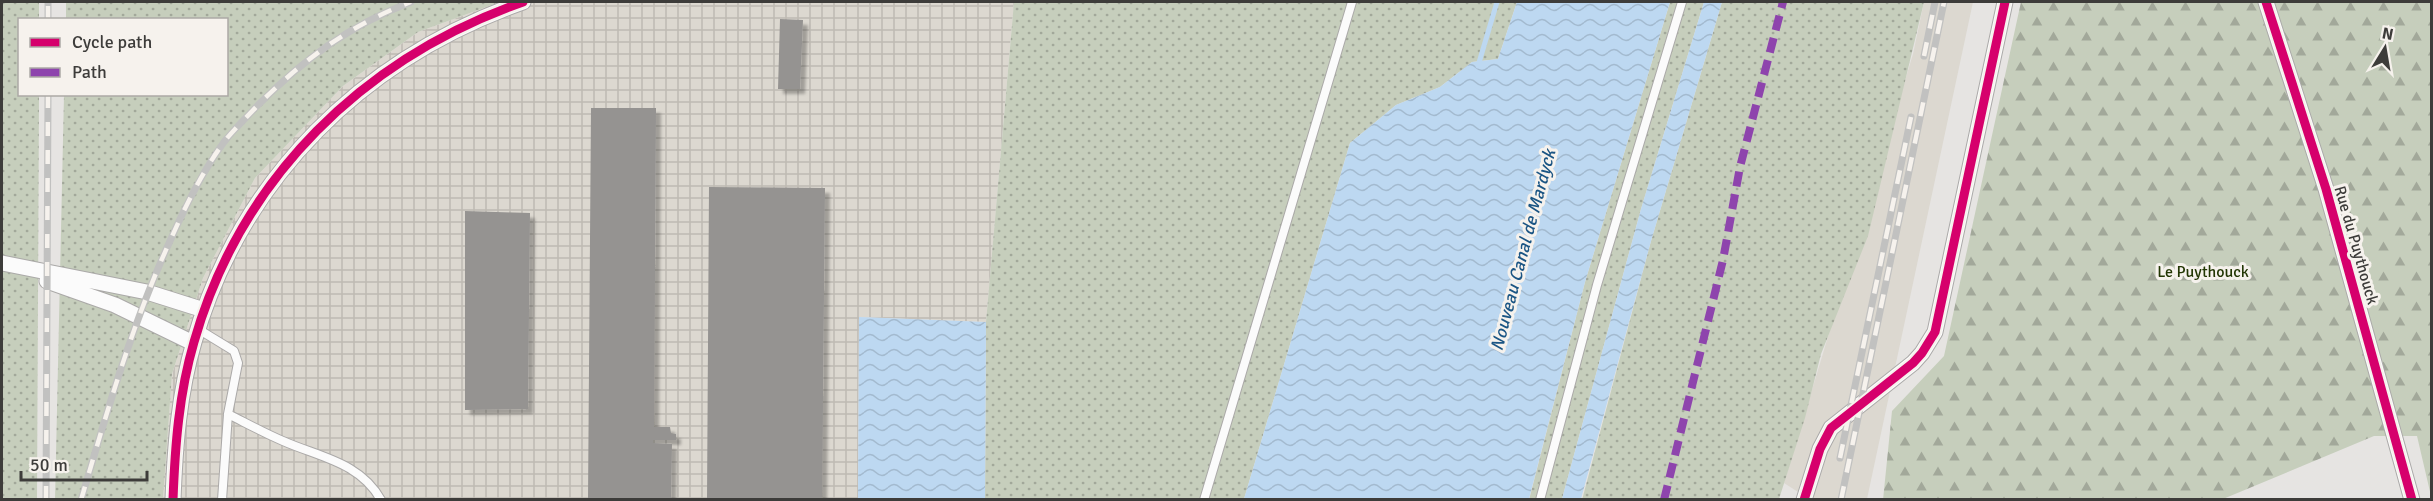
<svg xmlns="http://www.w3.org/2000/svg" width="2433" height="501" font-family="Signika,sans-serif">
  <style>
    .built { fill: #dcd8d0 }
    .industrial { fill: url(#industrial-grid) }
    .green { fill: url(#green-dots) }
    .forest { fill: url(#forest-firs) }
    .water { fill: url(#water-waves) }
    .lines { fill: none; stroke-linecap: round; stroke-linejoin: round }
    .stream { stroke: #bdd8f1; stroke-width: 5 }
    .building { fill: #959391; filter: url(#shadow) }
    .service-casing { stroke: #aba9a8; stroke-width: 10 }
    .minor-casing { stroke: #aba9a8; stroke-width: 17 }
    .service { stroke: #fbfbfb; stroke-width: 8 }
    .minor { stroke: #fbfbfb; stroke-width: 15 }
    .rail-casing { stroke: #c1c1c0; stroke-width: 7 }
    .rail { stroke: #f6f2ed; stroke-width: 4.5; stroke-dasharray: 14; stroke-linecap: butt }
    .quiet { stroke: #8e44ad; stroke-width: 8; stroke-dasharray: 15 8; stroke-linecap: butt }
    .cycleway-casing { stroke: #f6f2ed; stroke-width: 13 }
    .cycleway { stroke: #d6006c; stroke-width: 9 }
    .labels { text-anchor: middle; stroke-width: 6; stroke-linejoin: round; paint-order: stroke }
    .street-label { font-size: 16px; fill: #3d3c3a; stroke: #f6f2ed }
    .park-label { font-size: 16px; fill: #233704; stroke: #f6f2ed }
    .water-label { font-size: 18px; font-style: italic; fill: #1b5584; stroke: #f6f2ed }
  </style>
  <defs>
    <pattern id="industrial-grid" width="8" height="8" patternUnits="userSpaceOnUse" patternTransform="scale(1.5)"><rect width="8" height="8" fill="#dcd8d0"/><path d="M0 4h8M4 0v8" fill="none" stroke="#bebab3"/></pattern>
    <pattern id="green-dots" width="8" height="8" patternUnits="userSpaceOnUse" patternTransform="scale(1.5)"><rect width="8" height="8" fill="#c6cebc"/><path d="M2 2h.1M6 6h.1" fill="none" stroke="#a2a89a" stroke-width="1.8" stroke-linecap="round"/></pattern>
    <pattern id="forest-firs" width="22" height="20" patternUnits="userSpaceOnUse" patternTransform="scale(1.5)"><rect width="22" height="20" fill="#c6cebc"/><path d="M5 1l3.5 6h-7zM16 11l3.5 6h-7z" fill="#a2a89a"/></pattern>
    <pattern id="water-waves" width="16" height="10" patternUnits="userSpaceOnUse" patternTransform="scale(1.5)"><rect width="16" height="10" fill="#bdd8f1"/><path d="M0 5q4-4 8 0t8 0" fill="none" stroke="#a3bacf"/></pattern>
    <filter id="shadow"><feDropShadow dx="5" dy="5" stdDeviation="1.5" flood-color="#0004"/></filter>
  </defs>
  <rect width="100%" height="100%" fill="#e6e4e2"/>
  <path class="built" d="M1924 2H1973L1867 499H1809L1784 483 1913 54Z"/>
  <path class="industrial" d="M500 2H1014L986 322 859 317 858 499 163 500 172 374 203 278 255 178 343 86 418 32Z"/>
  <path class="green" d="M2 2H39V19L20 20V94L39 95 37 499H2Z
    M66 2H500L418 32 343 86 255 178 203 278 172 374 163 499 55 500 64 95 226 94V20L66 19Z
    M1014 2H1517L1498 59 1472 62 1440 87 1396 105 1350 143 1244 499 985 500 986 322Z
    M1670 2H1704L1641 209 1562 499 1529 500 1585 282Z
    M1722 2H1924L1868 236 1821 354 1805 418 1779 499 1582 500 1651 241Z"/>
  <path class="forest" d="M2021 2H2431V496L2417 436H2374L2223 499 1883 500 1892 411 1944 356Z"/>
  <path class="water" d="M1517 2H1670L1585 282 1529 499H1244L1350 143 1396 105 1440 87 1472 62 1498 59Z
    M1704 2H1722L1651 241 1581 499H1562L1641 209Z
    M859 317 986 322 985 499H858Z"/>
  <g class="lines">
    <path class="stream" d="M1478 66 1497 2"/>
  </g>
  <path class="building" d="M780 19 803 20 800 89H778Z
    M591 108H656L654 427H670L671 433 676 434V440H653V443L672 444 671 500H588Z
    M709 187 825 188 822 500H707Z
    M465 211 530 213 528 409 465 410Z"/>
  <g class="lines">
    <defs>
      <path id="service" d="M198 329 234 351 238 363 228 414 222 500
        M228 414C246 423 264 433 283 441 319 457 360 462 381 500
        M1204 500 1352 2
        M1540 500 1597 285 1682 2"/>
      <path id="minor" d="M2266 2 2326 189 2412 500
        M2 263 147 292 204 310
        M47 281 115 305 193 343
        M173 500C175 446 179 393 194 342 241 177 364 58 523 2
        M1804 500 1820 449 1831 428 1913 363 1922 353 1935 332 2005 2"/>
    </defs>
    <use href="#service" class="service-casing"/>
    <use href="#minor" class="minor-casing"/>
    <use href="#service" class="service"/>
    <use href="#minor" class="minor"/>
    <defs>
      <path id="rail" d="M48 20V2
        M1924 56 1935 2
        M1840 458 1911 117
        M46 500 48 94
        M81 500C107 412 132 324 170 241 185 207 202 172 224 142 234 129 247 117 258 105 304 59 350 25 411 2
        M1841 500 1944 2"/>
    </defs>
    <use href="#rail" class="rail-casing"/>
    <use href="#rail" class="rail"/>
    <path class="quiet" d="M1664 500 1723 260 1740 167 1783 2"/>
    <defs>
      <path id="cycleway" d="M2266 2 2326 189 2412 500
        M173 500C175 446 179 393 194 342 241 177 364 58 523 2
        M1804 500 1820 449 1831 428 1913 363 1922 353 1935 332 2005 2"/>
    </defs>
    <use href="#cycleway" class="cycleway-casing"/>
    <use href="#cycleway" class="cycleway"/>
  </g>
  <g class="labels">
    <g class="street-label">
      <text transform="translate(2357 245) rotate(74)" y="6">Rue du Puythouck</text>
    </g>
    <g class="park-label">
      <text x="2203" y="277">Le Puythouck</text>
    </g>
    <g class="water-label">
      <text transform="translate(1523 250) rotate(-75)" y="6">Nouveau Canal de Mardyck</text>
    </g>
  </g>
  <rect width="2433" height="501" fill="none" stroke="#3d3c3a" stroke-width="6"/>
  <rect x="18" y="18" width="210" height="78" fill="#f6f2ed" stroke="#aca9a5" stroke-width="1.5"/>
  <rect x="30" y="38" width="30" height="9" fill="#d6006c" stroke="#aca9a5" stroke-width="1.5"/>
  <text x="72" y="48" font-size="18" fill="#3d3c3a">Cycle path</text>
  <rect x="30" y="68" width="30" height="9" fill="#8e44ad" stroke="#aca9a5" stroke-width="1.5"/>
  <text x="72" y="78" font-size="18" fill="#3d3c3a">Path</text>
  <g transform="translate(2385 48) rotate(11)" stroke="#f6f2ed" stroke-width="4.5" paint-order="stroke">
  <path d="M0-4.5L10 22L0 15L-10 22Z" fill="#3d3c3a"/>
  <text y="-9" font-size="16" font-weight="bold" text-anchor="middle" fill="#3d3c3a">N</text>
  </g>
  <path d="M21 471v9h126v-9" fill="none" stroke="#3d3c3a" stroke-width="3"/>
  <text x="30" y="471" font-size="18" fill="#3d3c3a" stroke="#f6f2ed" stroke-width="4.5" paint-order="stroke">50 m</text>
</svg>
